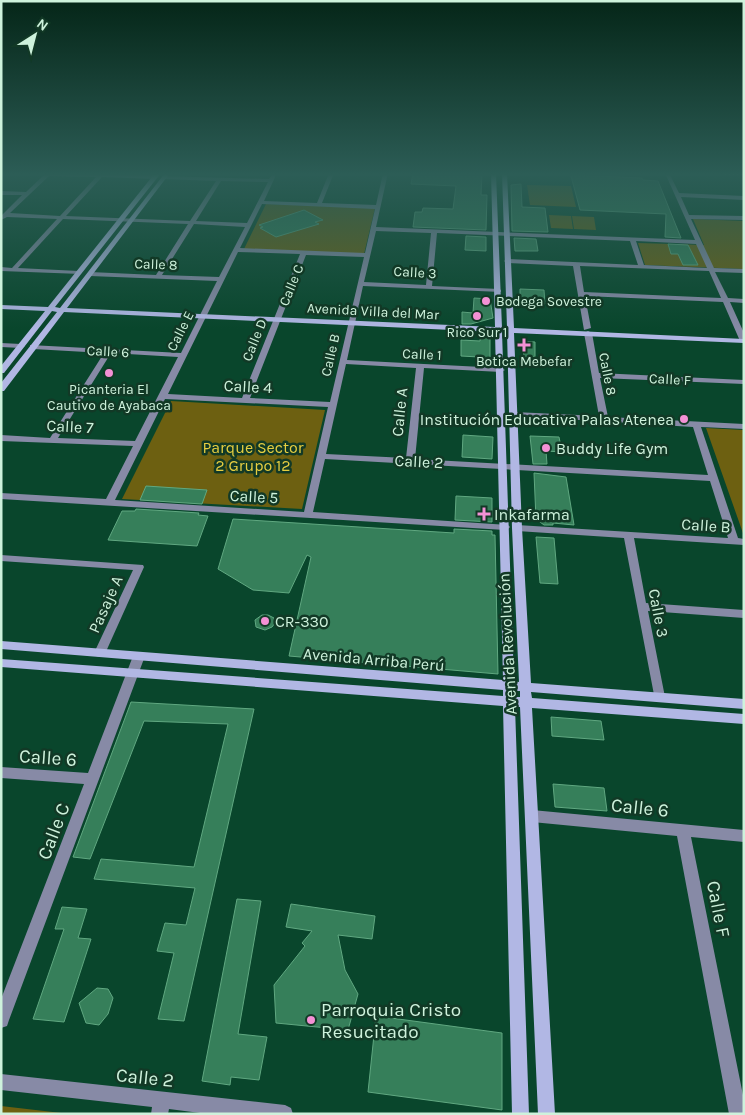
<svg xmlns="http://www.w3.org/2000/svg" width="745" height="1115" font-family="Karla,sans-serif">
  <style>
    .green { fill: #6d6011 }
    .building { fill: #367f5a; stroke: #60a881 }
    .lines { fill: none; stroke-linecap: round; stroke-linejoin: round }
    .street { fill: #878aa6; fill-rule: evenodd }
    .secondary { fill: #b1b7e4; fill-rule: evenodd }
    .primary { fill: #d7dcfe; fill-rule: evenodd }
    .poi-dot { fill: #f391d5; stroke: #123926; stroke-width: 2 }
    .labels { text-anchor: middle; stroke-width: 5; stroke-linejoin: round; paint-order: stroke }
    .far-street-label { font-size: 14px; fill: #cef2dc; stroke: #123926 }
    .far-poi-label { font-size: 14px; fill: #cef2dc; stroke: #123926 }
    .street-label { font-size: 16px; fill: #cef2dc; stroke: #123926 }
    .poi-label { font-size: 16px; fill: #cef2dc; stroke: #123926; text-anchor: start }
    .park-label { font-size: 16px; fill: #e6ce41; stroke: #123926 }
    .near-street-label { font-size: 19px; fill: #cef2dc; stroke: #123926 }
    .near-poi-label { font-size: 19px; fill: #cef2dc; stroke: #123926; text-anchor: start }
  </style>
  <rect width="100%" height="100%" fill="#09462c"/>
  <path class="green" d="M527 185 571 186 576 207 530 205Z
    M266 204 375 208 364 254 244 249Z
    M549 215 571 216 573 229 551 228Z
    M572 216 594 217 596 230 574 229Z
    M693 219 744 221V269L645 265 638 243 704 245Z
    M171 401 325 410 302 509 122 499Z
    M706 428 744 430V536Z
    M1 1106 70 1114H1Z"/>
  <path class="building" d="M413 173H482L481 195H487L486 230 413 227 415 212H422L423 208 453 209 456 186 411 184Z
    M573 175 642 178 643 180 658 181 681 238 665 237 666 214 580 210 571 176Z
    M521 184 522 207 545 208 548 232 512 231 511 185Z
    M304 210 323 220 315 222 319 224 276 237 260 228 263 227 259 225Z
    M466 236 486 237V251L465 250Z
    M514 238 536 239 538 251H515Z
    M668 244 688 245 698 265H683L678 254H671Z
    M520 289 544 290 545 304 520 302Z
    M474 298 490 299 493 318 471 324H462V312L473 313Z
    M481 333 490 334V366L479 365V357L461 356V340L480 341Z
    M522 341 535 342V357H524Z
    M463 435 493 437 492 459 462 457Z
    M530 436 559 437 562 452 546 451 547 464H533Z
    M534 473 566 477 574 525 553 523V525H544L536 519Z
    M146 486 207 490 202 504 140 500Z
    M456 496 492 498V522L455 520Z
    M136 509 199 513 198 515 208 516 197 546 108 540 122 511H135Z
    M233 519 454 533V529L492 531V535H495L498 674 289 656 311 557 307 555 289 593 253 590 218 569Z
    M536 537 554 538 558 584 540 583Z
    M262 615H268L274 618 275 623 272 627 265 630 256 627 255 620Z
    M131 702 254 709 184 1021 158 1019 174 953 157 951 165 923 186 925 195 888 94 879 101 859 194 867 228 724 144 721 90 859 73 857Z
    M551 717 601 721 604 740 552 736Z
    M553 784 604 788 607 811 555 807Z
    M237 899 261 901 238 1034 267 1037 259 1080 231 1077 230 1085 202 1081Z
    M291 904 375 916 372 939 338 935 345 970 358 994 348 1030 276 1023 274 985 305 946 302 943 312 931 286 927Z
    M62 907 87 909 78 938 91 939 64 1022 33 1019 64 929H55Z
    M97 988 108 989 113 998 108 1014 99 1025 86 1023 79 1003Z
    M376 1016 502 1033V1110L368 1092Z"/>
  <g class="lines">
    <path class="street" d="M46 173 155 175 158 177 155 179 102 177 66 216 190 221 216 181 162 179V177L164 176 269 179 273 173H277L264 201 317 203 329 173H334L322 203 376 205 383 173H388L376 227 695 240 665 173H669L679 193 744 196V200L681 197 689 215 744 216V220L691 219 714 268 744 269V273L715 272 728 298 744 299V303L730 302 744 333V343L740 341 723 302 585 296 591 328 584 330 573 266 507 263 504 261 507 259 638 265 630 241 437 233 432 286 499 289 501 290V292L363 286 347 360 501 368 505 370 501 372 424 368 415 459 708 475 693 427 514 416 510 414 514 412 599 416 584 333 588 331 592 333 599 373 744 380V384L600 378 608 417 744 424V429L701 427 738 538 744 539V545L634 538 646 603 744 610V618L648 611 665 697 663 700 659 702 655 700 624 538 517 531 512 528 517 525 728 538 710 481 325 459 313 512 508 525 510 527 508 529 505 530 1 499V493L106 499 133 446 1 441V435L50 438 104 353 33 349H30V345L181 353 217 281 90 276 87 274 90 272 156 275 188 224 63 219 18 268 79 271 81 272V274L1 271V267L12 268 57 219 7 217 1 220V216L22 195H1V191L26 192ZM49 176 96 177 60 216 10 213ZM221 181 268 182 247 223 196 221ZM262 204 375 209 365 253 240 248ZM194 224 245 227 219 277 162 275ZM376 231 431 233 426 285 364 282ZM636 241 696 244 707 268 644 265ZM238 252 300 254 242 398 168 394ZM306 255 364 257 330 402 250 398ZM580 266 709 271 721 298 584 292ZM111 353 178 357 135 441 58 438ZM346 364 416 368 406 458 326 454ZM165 399 328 407 304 512 115 500Z
      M1 343 21 344 25 346 21 348 1 347Z
      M1 555 143 565 144 567 104 656 100 657 96 656 94 653 133 570 1 561Z
      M139 652 143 653 145 656 9 1020 7 1026 1 1028V999L84 784 1 778V767L88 773 133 656 135 653Z
      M532 810 744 830V842L691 837 744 1100V1114H729L677 836 532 822 527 820 525 816 527 812Z
      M1 1074 285 1105 291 1108 293 1114H208L169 1109 168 1114H151L152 1107 1 1090Z"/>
    <path class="secondary" d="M155 173H161L55 307 60 308 165 173H170L67 308 495 327 491 173H496L502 328H507L502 173H507L514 328 744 339V343L514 333 522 528 531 683 744 699V709L531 692 532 698 744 714V724L532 708 555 1114H538L520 707H515L529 1114H512L503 706 1 667V659L503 696V690L1 649V641L503 680 495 332 64 312 4 391H1V383L57 312 52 311 4 373H1V366L45 311 1 309V305L48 307ZM502 332H507L512 528 519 682 514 681ZM515 691H520V697H515Z"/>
    <path class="primary" d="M720 173H744V175H723Z"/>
  </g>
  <linearGradient id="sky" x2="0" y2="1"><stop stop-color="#052618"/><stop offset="0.53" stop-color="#2c5d56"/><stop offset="1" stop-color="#2c5d56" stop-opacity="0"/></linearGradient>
  <rect width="745" height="329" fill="url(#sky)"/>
  <g class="poi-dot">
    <circle cx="486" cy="301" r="5"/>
    <circle cx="477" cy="316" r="5"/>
    <path d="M521.5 337.5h5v5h5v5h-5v5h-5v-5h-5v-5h5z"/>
    <circle cx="109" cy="373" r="5"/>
    <circle cx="684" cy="419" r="5"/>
    <circle cx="546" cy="448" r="5"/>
    <path d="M481.5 506.5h5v5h5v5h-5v5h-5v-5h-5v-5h5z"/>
    <circle cx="265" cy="621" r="5"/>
    <circle cx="311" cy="1020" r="5"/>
  </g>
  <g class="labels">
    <g class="far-street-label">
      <text transform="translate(156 264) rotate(2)" y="5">Calle 8</text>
      <text transform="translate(415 272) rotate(3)" y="5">Calle 3</text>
      <text transform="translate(291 285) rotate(-68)" y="5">Calle C</text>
      <text transform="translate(373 311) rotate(3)" y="5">Avenida Villa del Mar</text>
      <text transform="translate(180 331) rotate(-63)" y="5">Calle E</text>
      <text transform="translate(254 340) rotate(-68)" y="5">Calle D</text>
      <text transform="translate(108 351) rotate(3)" y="5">Calle 6</text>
      <text transform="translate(422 354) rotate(3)" y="5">Calle 1</text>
      <text transform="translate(330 355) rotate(-77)" y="5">Calle B</text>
      <text transform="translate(608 374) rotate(79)" y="5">Calle 8</text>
      <text transform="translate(670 379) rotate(3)" y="5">Calle F</text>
    </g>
    <g class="far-poi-label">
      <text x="496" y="306" text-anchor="start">Bodega Sovestre</text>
      <text x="477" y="337">Rico Sur 1</text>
      <text x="524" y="366">Botica Mebefar</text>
      <text x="109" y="394">Picanteria El<tspan x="109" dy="16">Cautivo de Ayabaca</tspan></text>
    </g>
    <g class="street-label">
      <text transform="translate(248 386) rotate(3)" y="6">Calle 4</text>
      <text transform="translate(399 412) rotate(-84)" y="6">Calle A</text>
      <text transform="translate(70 426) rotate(3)" y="6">Calle 7</text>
      <text transform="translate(419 461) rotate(3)" y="6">Calle 2</text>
      <text transform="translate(254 496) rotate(3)" y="6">Calle 5</text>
      <text transform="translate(706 525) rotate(4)" y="6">Calle B</text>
      <text transform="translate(105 604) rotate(-66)" y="6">Pasaje A</text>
      <text transform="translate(659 613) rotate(79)" y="6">Calle 3</text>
      <text transform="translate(507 644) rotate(-93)" y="6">Avenida Revolución</text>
      <text transform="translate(374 659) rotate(5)" y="6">Avenida Arriba Perú</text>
    </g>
    <g class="poi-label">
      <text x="674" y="425" text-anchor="end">Institución Educativa Palas Atenea</text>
      <text x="556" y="454">Buddy Life Gym</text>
      <text x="494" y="520">Inkafarma</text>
      <text x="275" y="627">CR-330</text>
    </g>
    <g class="park-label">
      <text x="253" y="453">Parque Sector<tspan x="253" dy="18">2 Grupo 12</tspan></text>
    </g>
    <g class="near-street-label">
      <text transform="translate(48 757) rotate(4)" y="7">Calle 6</text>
      <text transform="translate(640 807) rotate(6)" y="7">Calle 6</text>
      <text transform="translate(53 831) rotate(-69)" y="7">Calle C</text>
      <text transform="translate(719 909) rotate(79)" y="7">Calle F</text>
      <text transform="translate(145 1077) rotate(6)" y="7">Calle 2</text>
    </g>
    <g class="near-poi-label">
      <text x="321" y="1016">Parroquia Cristo<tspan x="321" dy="22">Resucitado</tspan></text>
    </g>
  </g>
  <rect width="745" height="1115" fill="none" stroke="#cef2dc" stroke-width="5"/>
  <g transform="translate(35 35) rotate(36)" stroke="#123926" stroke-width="4" paint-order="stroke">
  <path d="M0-4L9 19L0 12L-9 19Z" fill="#cef2dc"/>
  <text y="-8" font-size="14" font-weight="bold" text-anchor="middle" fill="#cef2dc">N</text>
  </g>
</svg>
